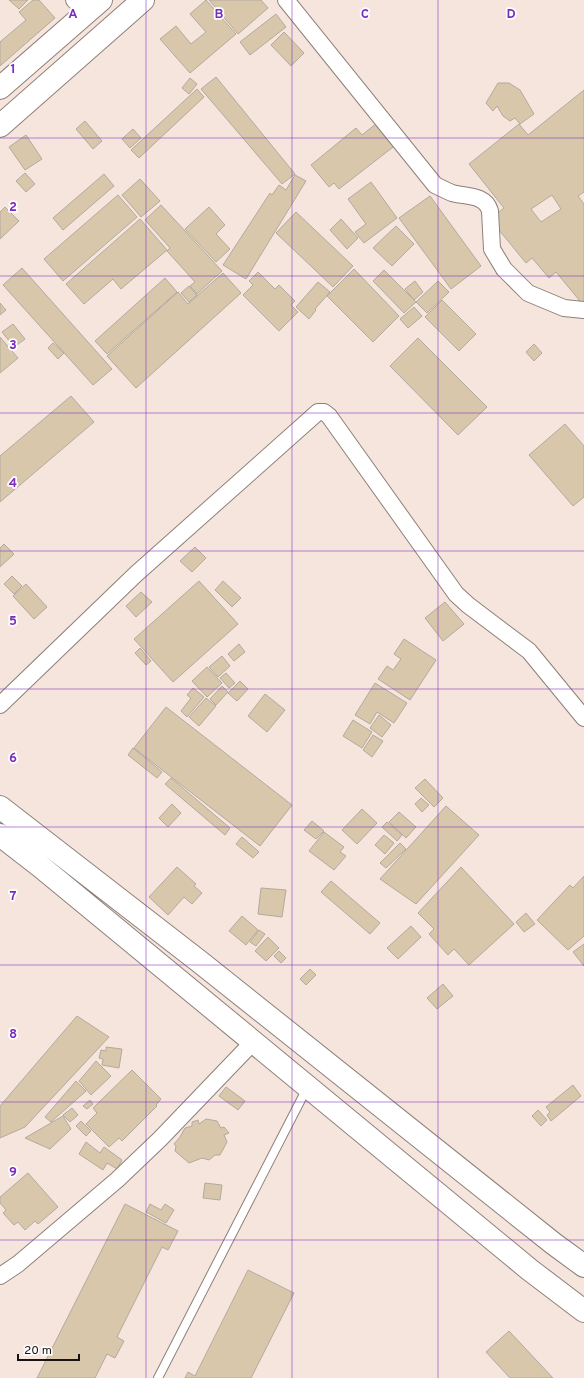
<svg xmlns="http://www.w3.org/2000/svg" width="584" height="1378" font-family="Overpass,sans-serif">
  <style>
    .building { fill: #d8c7ab; stroke: #b2aa9d; fill-rule: evenodd }
    .lines { fill: none; stroke-linecap: round; stroke-linejoin: round }
    .lane-casing { stroke: #8e8079; stroke-width: 10 }
    .street-casing { stroke: #8e8079; stroke-width: 18 }
    .secondary-casing { stroke: #8e8079; stroke-width: 24 }
    .lane { stroke: #fff; stroke-width: 8 }
    .street { stroke: #fff; stroke-width: 16 }
    .secondary { stroke: #fff; stroke-width: 22 }
    .grid { fill: none; stroke: #7b2cbf; stroke-width: 1; stroke-opacity: 0.55 }
    .grid-label { font-size: 13px; text-anchor: middle; font-weight: bold; fill: #7b2cbf; stroke: #fff; stroke-width: 3.5; stroke-linejoin: round; paint-order: stroke }
  </style>
  <rect width="100%" height="100%" fill="#f5e5dd"/>
  <path class="building" d="M9 0H28L19 9Z
    M33 0H39L55 18 0 66V42L26 20 19 12Z
    M206 0 236 34 190 73 160 39 176 26 191 44 206 32 190 14Z
    M209 0H261L268 8 238 34Z
    M276 14 286 27 250 55 240 42Z
    M284 32 304 53 291 66 271 45Z
    M216 77 295 174 282 184 201 89Z
    M190 78 197 84 189 94 182 88Z
    M498 83H509L520 90 534 114 520 124 515 118 510 121 503 116 497 106 493 111 486 103Z
    M197 89 204 97 139 158 131 150Z
    M584 90V192L578 196 584 204V306L556 272 549 278 532 258 526 263 490 219 504 208 469 164 519 124 528 135ZM552 195 561 209 541 222 531 209Z
    M85 121 102 141 93 149 76 129Z
    M377 123 406 137 339 189 334 183 329 187 311 165 356 128 362 135Z
    M133 129 141 138 130 148 122 139Z
    M26 135 42 159 25 170 9 147Z
    M25 173 35 184 26 192 16 181Z
    M104 174 114 186 63 230 53 218Z
    M295 175 306 181 246 279 223 265 270 193 272 195 279 185 286 190Z
    M140 179 160 201 141 217 122 195Z
    M371 182 397 218 364 243 355 232 366 224 348 199Z
    M118 195 137 217 63 281 44 259Z
    M430 196 481 266 451 289 399 218Z
    M161 205 222 271 197 294 190 286 195 282 167 251 170 248 145 220Z
    M5 207 19 221 0 239V212Z
    M209 207 225 225 216 234 230 249 216 262 185 229Z
    M296 212 353 266 333 287 276 233Z
    M140 219 167 250 121 289 113 279 84 304 66 284Z
    M341 219 358 238 347 249 330 230Z
    M396 226 414 244 392 266 373 248Z
    M22 268 112 369 93 385 3 285Z
    M354 269 399 316 373 342 327 296Z
    M384 270 416 302 404 313 373 281Z
    M258 272 275 289 279 285 295 301 291 305 298 312 279 331 243 295 253 285 249 281Z
    M223 273 241 293 136 388 107 356 178 292 188 304Z
    M165 278 177 292 107 354 95 341Z
    M415 281 423 292 414 300 405 289Z
    M438 281 449 292 427 313 416 302Z
    M318 282 330 292 315 309 316 310 309 319 296 307Z
    M189 286 197 295 189 302 181 293Z
    M442 300 476 334 459 351 425 317Z
    M0 303 6 310 0 315Z
    M414 307 422 316 408 328 400 319Z
    M13 324 25 339 14 347 2 332Z
    M0 337 18 358 0 373Z
    M418 338 487 407 458 435 390 366Z
    M53 343 64 353 58 359 48 348Z
    M534 344 542 353 534 361 526 352Z
    M71 396 94 422 0 502V456Z
    M565 424 584 446V497L573 506 529 455Z
    M4 544 14 554 0 567V548Z
    M195 547 206 558 192 572 180 561Z
    M12 576 22 586 14 594 4 584Z
    M199 581 238 624 173 682 134 639Z
    M223 581 241 598 232 607 215 590Z
    M26 584 47 607 34 619 13 596Z
    M141 592 152 602 136 617 126 606Z
    M445 602 464 624 443 641 425 618Z
    M404 639 436 660 410 700 378 679 387 666 393 670 401 659 394 654Z
    M239 644 245 652 234 661 228 654Z
    M140 648 151 661 146 665 135 653Z
    M222 656 230 666 218 677 209 667Z
    M207 667 222 683 207 697 192 681Z
    M226 673 235 683 229 688 220 678Z
    M240 681 248 689 237 701 228 693Z
    M375 683 407 703 394 723 377 712 370 724 355 715Z
    M222 686 228 692 216 705 210 699Z
    M193 688 204 697 187 717 181 711 191 698 187 695Z
    M265 694 285 710 267 732 248 716Z
    M206 698 216 706 199 726 189 717Z
    M166 707 292 805 260 846 134 748Z
    M379 715 391 725 382 737 370 728Z
    M353 720 372 732 362 748 343 736Z
    M373 735 383 741 372 757 363 750Z
    M133 748 162 772 157 778 128 755Z
    M171 778 230 828 225 835 165 784Z
    M425 779 443 798 434 807 415 788Z
    M421 798 429 805 422 812 415 804Z
    M172 804 181 813 168 827 159 818Z
    M446 806 479 835 416 904 380 879Z
    M362 809 377 823 357 844 342 830Z
    M399 812 416 827 406 838 389 822Z
    M312 821 324 831 316 839 304 830Z
    M387 822 402 835 397 841 382 827Z
    M324 832 344 847 340 852 346 856 334 870 309 851Z
    M384 835 394 843 385 854 375 845Z
    M242 837 259 852 253 858 236 844Z
    M400 843 406 849 386 868 380 863Z
    M177 867 196 884 194 886 202 893 192 904 184 897 168 915 149 897Z
    M461 867 514 924 469 965 454 949 448 955 429 934 434 929 418 913Z
    M584 876V936L568 950 537 920 570 885 573 888Z
    M331 881 380 923 370 934 321 892Z
    M261 888 286 890 282 917 258 914Z
    M526 913 535 924 524 932 516 922Z
    M242 916 258 930 246 945 229 931Z
    M411 926 421 937 398 959 387 948Z
    M259 930 265 934 256 946 250 942Z
    M268 937 279 948 266 961 255 951Z
    M584 944V966L573 952Z
    M279 951 286 958 281 963 274 956Z
    M310 969 316 975 306 985 300 979Z
    M443 984 453 996 437 1009 427 998Z
    M77 1016 109 1037 25 1127 0 1138V1106Z
    M106 1047 122 1049 119 1068 102 1065 103 1059 99 1058 101 1050 106 1051Z
    M96 1061 111 1076 91 1095 79 1081Z
    M132 1070 161 1099 156 1105 157 1106 122 1141 119 1138 109 1147 86 1124 97 1113 93 1108Z
    M76 1081 86 1091 51 1122 45 1117Z
    M573 1085 581 1096 551 1121 547 1115 550 1112 546 1107Z
    M226 1087 245 1101 238 1110 219 1096Z
    M90 1100 93 1104 87 1109 83 1106Z
    M72 1108 78 1115 70 1122 63 1115Z
    M538 1110 547 1120 541 1126 532 1116Z
    M63 1116 71 1129 50 1149 25 1138Z
    M206 1119 217 1121 221 1128 224 1127 229 1133 224 1135 227 1142 220 1155H215L209 1160 202 1158 189 1163 175 1151 176 1146 174 1144 180 1137 185 1128 192 1126V1122L198 1120 199 1124Z
    M81 1121 91 1131 86 1136 76 1126Z
    M86 1142 100 1153 104 1147 122 1160 117 1169 107 1163 103 1170 79 1154Z
    M28 1173 58 1207 38 1224 35 1221 25 1230 18 1222 14 1225 3 1213 6 1210 0 1203V1197Z
    M205 1183 222 1185 220 1200 203 1198Z
    M125 1204 178 1231 168 1250 162 1247 117 1337 124 1341 115 1358 107 1354 95 1378H37Z
    M150 1204 161 1210 165 1204 174 1210 166 1223 146 1212Z
    M248 1270 294 1293 251 1378H185L188 1372 195 1376Z
    M509 1331 553 1378H510L486 1352Z"/>
  <g class="lines">
    <defs>
      <path id="lane" d="M158 1378 307 1088"/>
      <path id="street" d="M74 0 87 12
        M286 0 435 185C441 188 447 191 452 193 466 197 485 194 490 211L492 249 504 269 528 293 564 308 584 310
        M0 705 136 574 318 412H324L329 416 456 594 468 605 529 651 584 718
        M0 1276 18 1264 117 1180 160 1139 253 1042"/>
      <path id="secondary" d="M0 88 101 0
        M0 126 143 0
        M0 807 200 962 554 1244 584 1266
        M0 835 40 866 530 1270 584 1311"/>
    </defs>
    <use href="#lane" class="lane-casing"/>
    <use href="#street" class="street-casing"/>
    <use href="#secondary" class="secondary-casing"/>
    <use href="#lane" class="lane"/>
    <use href="#street" class="street"/>
    <use href="#secondary" class="secondary"/>
  </g>
  <path class="grid" d="M146 0V1378M292 0V1378M438 0V1378M0 138H584M0 276H584M0 413H584M0 551H584M0 689H584M0 827H584M0 965H584M0 1102H584M0 1240H584"/>
  <g class="grid-label">
    <text x="73" y="18">A</text>
    <text x="219" y="18">B</text>
    <text x="365" y="18">C</text>
    <text x="511" y="18">D</text>
    <text x="13" y="73">1</text>
    <text x="13" y="211">2</text>
    <text x="13" y="349">3</text>
    <text x="13" y="487">4</text>
    <text x="13" y="625">5</text>
    <text x="13" y="762">6</text>
    <text x="13" y="900">7</text>
    <text x="13" y="1038">8</text>
    <text x="13" y="1176">9</text>
  </g>
  <path d="M18 1354v6h61v-6" fill="none" stroke="#181310" stroke-width="2"/>
  <text x="24" y="1354" font-size="12" fill="#181310" stroke="#ffffff" stroke-width="3" paint-order="stroke">20 m</text>
</svg>
